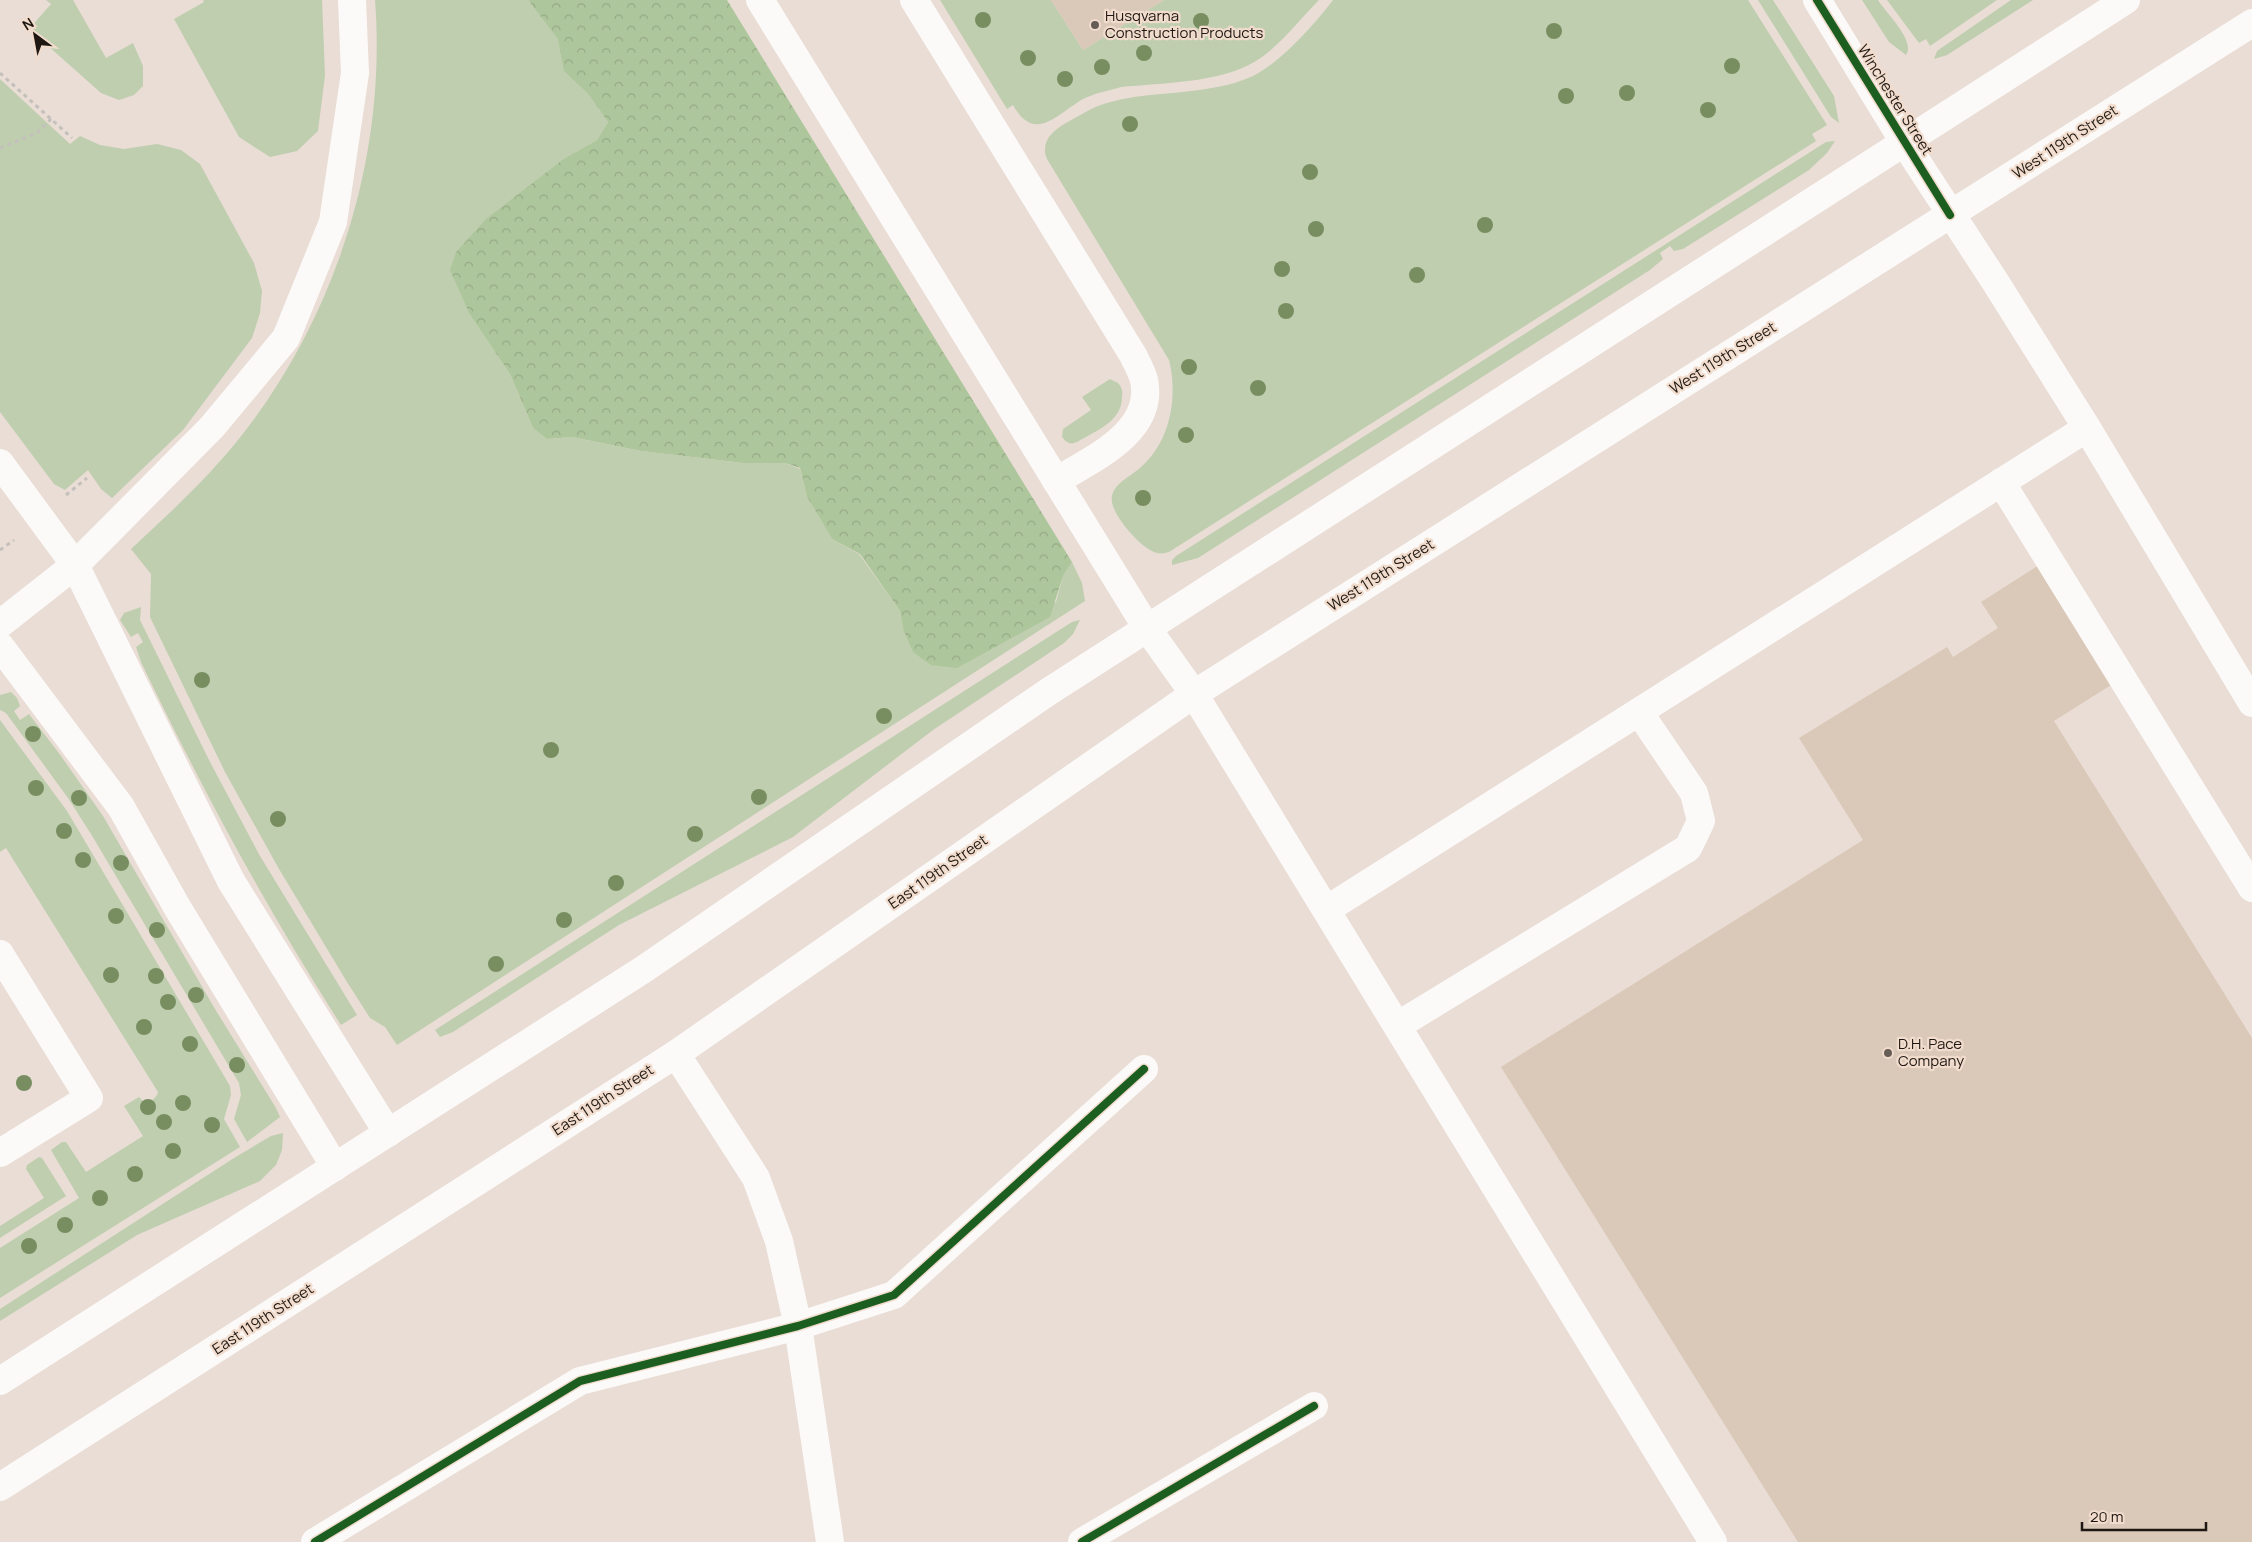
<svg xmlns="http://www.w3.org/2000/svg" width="2252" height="1542" font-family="Manrope,sans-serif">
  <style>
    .green { fill: #bfceaf }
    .forest { fill: url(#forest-crowns) }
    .building { fill: #dac9b8 }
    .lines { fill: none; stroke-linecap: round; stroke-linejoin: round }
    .path { stroke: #c4c0bc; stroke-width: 3; stroke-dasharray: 4 4; stroke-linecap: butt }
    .minor { stroke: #fcfaf9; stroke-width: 28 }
    .major { stroke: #fcfaf9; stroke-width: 28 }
    .cycleway-casing { stroke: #f1dccd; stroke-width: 11 }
    .cycleway { stroke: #1b5e20; stroke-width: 8 }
    .tree { fill: #788e61 }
    .poi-dot { fill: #665d56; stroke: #f1dccd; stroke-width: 2 }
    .labels { text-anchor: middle; stroke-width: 4.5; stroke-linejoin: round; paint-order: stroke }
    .poi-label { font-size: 15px; fill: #1f1812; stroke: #f1dccd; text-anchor: start }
    .street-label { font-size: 15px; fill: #1f1812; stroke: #f1dccd }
  </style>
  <defs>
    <pattern id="forest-crowns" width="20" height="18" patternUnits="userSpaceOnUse" patternTransform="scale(1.25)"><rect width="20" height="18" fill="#aec69c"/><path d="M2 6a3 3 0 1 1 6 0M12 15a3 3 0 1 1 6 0" fill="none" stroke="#95a985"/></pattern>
  </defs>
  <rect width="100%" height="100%" fill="#e9ddd5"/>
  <path class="green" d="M46 0H73L106 58 133 43 143 66V86L134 95 119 100 101 93 29 29 51 4Z
    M203 0H322L325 75 318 131 297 151 270 157 239 137 174 19 204 2Z
    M375 0H528L559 39 565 71 588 94 608 122 597 140 565 158 470 315 510 374 533 428 548 439 572 437 641 451 743 463H785L800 469 807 497 832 539 859 554 900 611 903 629 1056 602 1063 576 1072 562 1082 583 1085 601 397 1045 385 1027 370 1018 347 982 279 869 225 772 150 617 151 574 131 549C170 513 209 477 242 435 337 314 387 154 375 0Z
    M940 0H1051L1083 50 1164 0H1319C1299 20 1280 46 1256 61 1221 83 1161 83 1121 87 1108 91 1095 93 1083 99 1057 114 1035 144 1013 105L1007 109Z
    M1333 0H1748L1827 125 1812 134 1816 141 1169 552C1165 553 1161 554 1157 553 1142 550 1108 512 1112 496 1115 482 1132 476 1141 467 1171 441 1178 396 1169 360L1047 159C1040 142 1052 131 1066 123 1079 116 1092 107 1107 103 1143 92 1180 95 1217 87 1229 85 1242 81 1253 76 1280 63 1315 24 1333 0Z
    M1758 0H1773L1834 96 1839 123 1831 117Z
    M1862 0H1878C1886 13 1916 41 1906 55L1889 42Z
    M1887 0H1997L1930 46 1926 39 1919 43Z
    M2011 0H2033L1947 55 1934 59 1937 51Z
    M0 79 70 144 80 136 100 145 124 149 157 144 181 150 200 164 254 263 262 291 260 313 252 338 183 430 112 498 101 489 88 470 65 490 54 484 0 412Z
    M1835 141 1827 153 1809 170 1683 249 1674 251 1670 246 1660 253 1663 259 1650 270 1198 558 1172 565V560L1176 556 1826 142Z
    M1110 379 1118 383C1122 387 1123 392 1122 397 1122 422 1095 431 1077 442 1070 445 1067 443 1062 437L1063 429 1091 410 1082 397Z
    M141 607 140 620 209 760 260 856 357 1015 341 1025C266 908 201 787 141 662L136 647 143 642 138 633 131 637 120 620 124 613Z
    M1080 620 1073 634 1064 643 933 730 793 837 619 925 453 1032 440 1037 435 1030 1072 622Z
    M11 692 17 698 20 706 14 711 20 720 29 714 61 756 103 816 215 1009 276 1108 280 1117 247 1142 234 1119 241 1095 239 1083 91 834 68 798 6 713 0 710V695Z
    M0 720 67 811 230 1086 231 1095 224 1119 240 1147 0 1298V1248L79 1198 51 1150 62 1142H66L86 1172 143 1136 124 1106 139 1097 145 1103C150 1102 157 1098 158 1092L6 848 0 852Z
    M283 1133 282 1150 276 1165 260 1181 137 1235 0 1321V1309L234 1158 271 1136Z
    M39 1157 42 1158 66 1196 0 1238V1226L44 1198 26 1169 27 1165Z"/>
  <path class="forest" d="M528 0H727L1072 562 1063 576 1050 617 957 668 931 665 913 652 903 629 900 611 860 554 832 539 807 497 800 468 785 463H743L641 451 572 437 547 439 533 428 510 374 470 315 450 270 456 252 486 219 565 158 597 140 608 122 588 94 564 71 558 39Z"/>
  <path class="building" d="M1051 0H1164L1083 50Z
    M2044 562 2119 680 2054 721 2252 1038V1542H1798L1501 1067 1863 840 1799 738 1947 647 1953 657 1998 628 1981 602Z"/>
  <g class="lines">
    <path class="path" d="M0 73 72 138
      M0 148 37 133 51 119
      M66 495 87 478
      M0 550 14 540"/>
    <path class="minor" d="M760 0 1147 628 1194 694 1326 910 2087 428 1996 283 1904 142 1817 0
      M914 0 1133 355C1137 363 1142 372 1144 380 1155 432 1092 459 1056 481
      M2087 428 2252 703
      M0 463 75 565 231 881 388 1133
      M2001 482 2252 888
      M0 624 75 565 107 533 212 427 286 338 333 222 355 73 352 0
      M0 646 121 807 177 907 335 1167
      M1326 910 1713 1542
      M0 954 89 1098 0 1153
      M1397 1026 1688 848 1701 821 1694 793 1639 712
      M676 1054 756 1178 779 1241 798 1326 830 1542
      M315 1542 580 1381 798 1326 894 1295 1144 1069
      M1082 1542 1314 1406"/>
    <path class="major" d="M0 1381 644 969 1048 692 2126 0
      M0 1487 676 1054 1194 694 2252 23"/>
    <defs>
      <path id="cycleway" d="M1817 0 1950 215
        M315 1542 580 1381 798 1326 894 1295 1144 1069
        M1082 1542 1314 1406"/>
    </defs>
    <use href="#cycleway" class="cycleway-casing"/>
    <use href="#cycleway" class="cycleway"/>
  </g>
  <g class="tree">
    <circle cx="983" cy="20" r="8"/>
    <circle cx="1201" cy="21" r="8"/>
    <circle cx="1554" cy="31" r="8"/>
    <circle cx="1144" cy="53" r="8"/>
    <circle cx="1028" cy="58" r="8"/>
    <circle cx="1732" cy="66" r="8"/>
    <circle cx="1102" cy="67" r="8"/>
    <circle cx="1065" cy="79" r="8"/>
    <circle cx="1627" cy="93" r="8"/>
    <circle cx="1566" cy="96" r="8"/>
    <circle cx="1708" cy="110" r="8"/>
    <circle cx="1130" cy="124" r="8"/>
    <circle cx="1310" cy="172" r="8"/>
    <circle cx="1485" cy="225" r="8"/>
    <circle cx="1316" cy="229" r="8"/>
    <circle cx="1282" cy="269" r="8"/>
    <circle cx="1417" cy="275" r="8"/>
    <circle cx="1286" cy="311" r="8"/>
    <circle cx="1189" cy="367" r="8"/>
    <circle cx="1258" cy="388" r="8"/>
    <circle cx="1186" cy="435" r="8"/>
    <circle cx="1143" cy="498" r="8"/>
    <circle cx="202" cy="680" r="8"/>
    <circle cx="884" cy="716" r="8"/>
    <circle cx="33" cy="734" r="8"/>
    <circle cx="551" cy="750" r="8"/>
    <circle cx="36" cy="788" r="8"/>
    <circle cx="759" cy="797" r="8"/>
    <circle cx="79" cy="798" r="8"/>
    <circle cx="278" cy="819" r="8"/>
    <circle cx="64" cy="831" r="8"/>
    <circle cx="695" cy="834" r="8"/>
    <circle cx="83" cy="860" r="8"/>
    <circle cx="121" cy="863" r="8"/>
    <circle cx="616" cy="883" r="8"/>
    <circle cx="116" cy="916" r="8"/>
    <circle cx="564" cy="920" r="8"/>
    <circle cx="157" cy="930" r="8"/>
    <circle cx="496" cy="964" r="8"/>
    <circle cx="111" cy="975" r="8"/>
    <circle cx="156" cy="976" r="8"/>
    <circle cx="196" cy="995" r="8"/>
    <circle cx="168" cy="1002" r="8"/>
    <circle cx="144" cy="1027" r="8"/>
    <circle cx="190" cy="1044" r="8"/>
    <circle cx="237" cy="1065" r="8"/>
    <circle cx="24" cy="1083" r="8"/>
    <circle cx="183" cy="1103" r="8"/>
    <circle cx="148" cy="1107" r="8"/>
    <circle cx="164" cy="1122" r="8"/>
    <circle cx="212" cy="1125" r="8"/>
    <circle cx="173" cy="1151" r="8"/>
    <circle cx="135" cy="1174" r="8"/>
    <circle cx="100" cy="1198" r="8"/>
    <circle cx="65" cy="1225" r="8"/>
    <circle cx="29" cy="1246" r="8"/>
  </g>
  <g class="poi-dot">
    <circle cx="1095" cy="25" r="5"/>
    <circle cx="1888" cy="1053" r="5"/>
  </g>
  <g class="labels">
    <g class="poi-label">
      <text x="1105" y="21">Husqvarna<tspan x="1105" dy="17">Construction Products</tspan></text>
      <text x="1898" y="1049">D.H. Pace<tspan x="1898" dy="17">Company</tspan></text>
    </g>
    <g class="street-label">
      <text transform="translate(1895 100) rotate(58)" y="5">Winchester Street</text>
      <text transform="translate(2065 142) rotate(-33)" y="5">West 119th Street</text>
      <text transform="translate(1723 358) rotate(-32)" y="5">West 119th Street</text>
      <text transform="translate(1381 575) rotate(-32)" y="5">West 119th Street</text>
      <text transform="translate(938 872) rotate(-35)" y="5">East 119th Street</text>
      <text transform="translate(603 1100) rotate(-33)" y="5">East 119th Street</text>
      <text transform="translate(263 1319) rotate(-33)" y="5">East 119th Street</text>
    </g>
  </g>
  <g transform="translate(35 35) rotate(328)" stroke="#f1dccd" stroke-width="4" paint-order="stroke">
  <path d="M0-4L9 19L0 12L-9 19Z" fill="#1f1812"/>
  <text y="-8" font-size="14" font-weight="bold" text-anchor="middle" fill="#1f1812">N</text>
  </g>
  <path d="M2082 1522v8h124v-8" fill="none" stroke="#1f1812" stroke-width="2.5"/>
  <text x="2090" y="1522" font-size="15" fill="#1f1812" stroke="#f1dccd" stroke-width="4" paint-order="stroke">20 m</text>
</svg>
